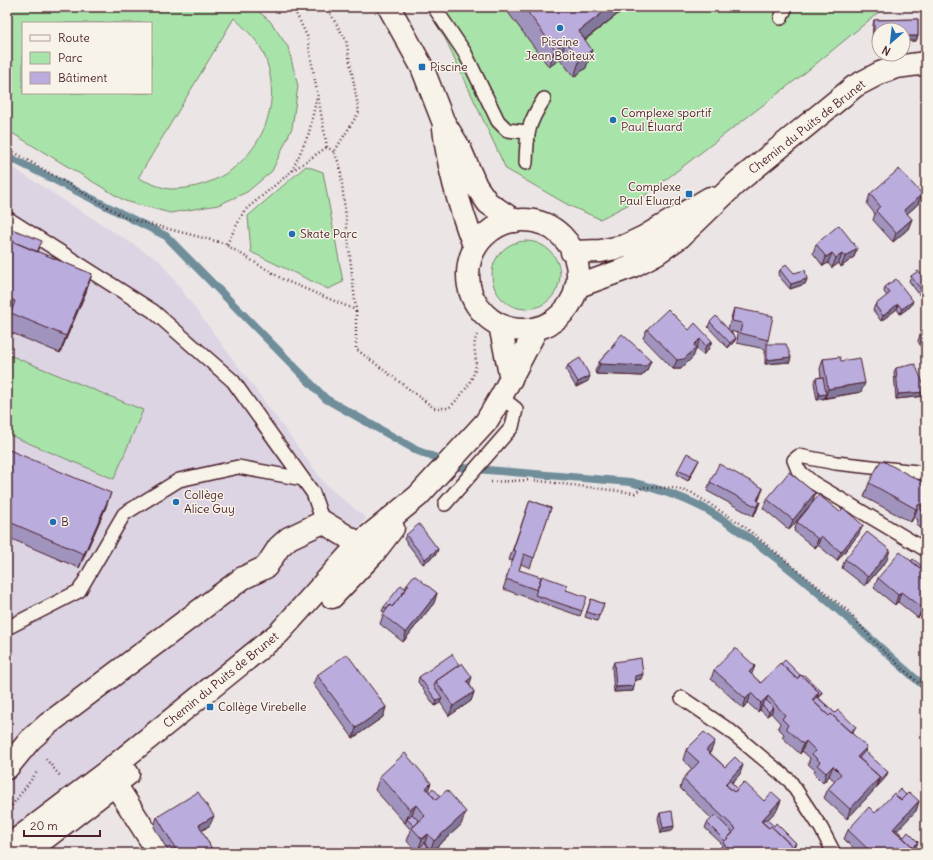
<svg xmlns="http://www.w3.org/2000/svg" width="933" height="860" font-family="Delius,sans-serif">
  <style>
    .built { fill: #dcd4e3 }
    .green { fill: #a8e4aa; stroke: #79826a; fill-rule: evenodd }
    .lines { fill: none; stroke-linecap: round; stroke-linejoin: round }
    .stream { stroke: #6f8e9a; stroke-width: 8 }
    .service-casing { stroke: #4a1f2b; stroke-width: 16 }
    .minor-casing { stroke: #4a1f2b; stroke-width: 25 }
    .tertiary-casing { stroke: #4a1f2b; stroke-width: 25 }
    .path { stroke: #4a1f2b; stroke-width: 2.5; stroke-dasharray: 1 3; stroke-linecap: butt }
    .service { stroke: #f7f3e8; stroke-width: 13 }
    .minor { stroke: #f7f3e8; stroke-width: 22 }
    .tertiary { stroke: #f7f3e8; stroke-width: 22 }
    .wall { fill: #a094be; stroke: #4a1f2b }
    .shaded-wall { fill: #82789b; stroke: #4a1f2b }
    .building { fill: #baacdd; stroke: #4a1f2b }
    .poi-dot { fill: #1f6fb2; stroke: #f7f3e8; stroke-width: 1.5 }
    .labels { text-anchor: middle; stroke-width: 3; stroke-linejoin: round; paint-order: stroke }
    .poi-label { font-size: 12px; fill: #4a1f2b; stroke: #f7f3e8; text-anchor: start }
    .street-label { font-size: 12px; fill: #4a1f2b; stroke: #f7f3e8 }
  </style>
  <rect width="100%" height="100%" fill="#ebe5e6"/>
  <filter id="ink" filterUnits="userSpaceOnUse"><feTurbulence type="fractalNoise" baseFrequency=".025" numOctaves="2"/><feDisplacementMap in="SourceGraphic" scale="8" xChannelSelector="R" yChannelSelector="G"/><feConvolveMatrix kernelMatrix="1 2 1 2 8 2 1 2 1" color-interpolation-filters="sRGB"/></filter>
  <g filter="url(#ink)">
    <path class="built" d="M7 164 161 262 326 485 366 518 277 625 7 833Z"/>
    <path class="green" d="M7 7H253L270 21 288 47 298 86 292 128 272 171 247 192 218 205 170 213 125 201 7 130ZM234 18C242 25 258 41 262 50 293 116 244 189 172 189 162 189 148 182 138 178ZM23 23H151V93H23Z
      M426 7H885L806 72 643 197 600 219 570 206 506 169 446 40Z
      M306 166 323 172 343 282 328 289 251 252 248 216Z
      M492 275a34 34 0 1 1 68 0a34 34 0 1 1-68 0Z
      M7 354 143 410 114 479 7 434Z"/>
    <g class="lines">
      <path class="stream" d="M7 156 166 236 326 399 418 451 463 468 630 482C655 488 686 498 709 511 789 560 856 627 926 688"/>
      <defs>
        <path id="service" d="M434 7 465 53 498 121 507 130 527 132
          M781 18 786 7
          M526 163C527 133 527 125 544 99
          M7 218 153 311 233 381 313 493 323 522
          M926 473 836 463 799 456 794 460 798 470 812 482 926 550
          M445 504 512 427 516 409 501 397
          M7 628 79 591 124 514 179 480 238 467 303 479
          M682 698 729 730 790 781 821 828 834 853"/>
        <path id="minor" d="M389 7 422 67 443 121 460 149 476 186 488 203 515 221
          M444 128C448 169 460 209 475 248
          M7 768 30 740 48 724 243 578 266 567 279 547 289 538 323 522 359 544
          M115 784 159 853"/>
        <path id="tertiary" d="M468 275a55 55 0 1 1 110 0a55 55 0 1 1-110 0Z
          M572 252 601 251 625 246 644 237 710 198
          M576 287 631 267 657 253 680 237 735 184 855 86 880 73 896 67 926 63
          M500 325 511 379
          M332 597 373 554 393 528
          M7 847 109 770 279 633 359 544 418 496 486 422 501 397 537 328
          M26 853 128 774"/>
      </defs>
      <use href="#service" class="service-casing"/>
      <use href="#minor" class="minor-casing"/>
      <use href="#tertiary" class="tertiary-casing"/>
      <path class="path" d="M293 7 307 36 327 147 334 152
        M326 7 346 40 359 112 334 152 340 166 356 310V349L434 408H449C460 397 471 385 475 369 478 357 471 347 477 335
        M7 148 126 218 227 244 228 246 284 280 356 310
        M292 171 309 133 317 96
        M227 244 244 211 292 171 327 147
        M491 482 531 480 635 493 643 487 674 488 692 493 741 524 849 612 876 644 926 690
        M46 759 61 777
        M7 812 37 772"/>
      <use href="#service" class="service"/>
      <use href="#minor" class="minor"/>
      <use href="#tertiary" class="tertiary"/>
    </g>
    <path class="wall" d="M504 7H627L585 40 586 68 574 77 560 59 549 67Z
      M918 19V36L916 41H903V30H879V41H872L873 25 874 20Z
      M870 194H922L918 204 907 214 912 219 908 229 893 242 873 220 875 214 867 204Z
      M7 227 38 252 92 274 86 292 60 353 7 331V323L8 319 7 318Z
      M816 244 857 248 854 257 841 267 839 263 832 268 828 263 823 266 813 253Z
      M780 270 794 273 807 279 805 284 790 289 778 275Z
      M911 276 926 281V300L924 301 909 281Z
      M885 287 911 306 900 314 897 309 881 321 873 310 875 305 887 296 884 292Z
      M734 308 768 340 767 344 790 362 765 364V349L737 343 738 333 730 331 736 338 734 342 728 348 708 327 710 322 728 329 731 318Z
      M647 329 689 330 712 341 708 350 703 355 696 349 693 357 681 369H673L643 338Z
      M926 329V357L918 341 921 332Z
      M614 343 651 360 647 370 642 376 596 374 595 371 599 362 611 349Z
      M823 359 841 361 861 392 817 400 814 383 816 378 821 377 820 369Z
      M568 365 588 381 576 387 566 370Z
      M896 368 926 390V393L925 396 896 399 894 372Z
      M7 449 106 507 79 568 7 537Z
      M697 464 688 481 677 475 678 470Z
      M710 482 760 497 758 501 760 502 756 512 753 516 707 491Z
      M869 483 926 484V531L916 525 918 520 914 517 911 522 864 497Z
      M815 493 812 503 789 530 763 508 767 499Z
      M530 500 551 508 530 568 521 564 519 570 566 590 582 611 580 616 503 589 513 561 509 560Z
      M797 522 859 534 837 561 818 545 815 548 794 531Z
      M406 535 438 549 436 554 423 564 404 539Z
      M845 559 887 560 865 586 842 568Z
      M911 561 926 567V609L918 618 898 602 895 605 874 588 878 578Z
      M407 584 437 593 434 603 403 642 380 624 383 615 385 613 382 611 384 607 405 589Z
      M591 599 604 604 597 621 585 617Z
      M926 615V631L920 627 924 617Z
      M614 662 641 679 635 680 634 686 633 691 614 692 612 667Z
      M781 664 802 676 822 692 819 698 854 731 852 733 865 752 886 777 847 819 824 798 828 789 835 781 829 776 823 783 814 774 815 770 808 764 810 758 802 751 800 754 782 737 784 734 778 728 780 723 771 713 767 716 760 710 758 712 748 703 743 708 711 679 714 670 752 675 761 683Z
      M317 675 386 707 383 717 353 738 313 684Z
      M419 677 470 685 474 692 471 701 449 716 440 702 435 706 418 682Z
      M686 750 711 751 710 753 725 767 740 774 732 783 738 789 764 801 781 800 777 810 767 820 794 847 789 853H719L722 844 705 828 707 823 712 819 680 788 683 779 692 769 683 760Z
      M380 776 428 791 461 825 430 853H417L407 841 411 830 375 790Z
      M895 795H906L919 801 916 811 897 830 904 837 918 842 916 847 915 849 919 853H859L844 839 848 830 875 813Z
      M660 813 674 826 672 831 661 833 658 818Z
      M157 817 210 825 202 831 214 853H169L154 827Z"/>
    <path class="shaded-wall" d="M610 7H627L572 49 579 31Z
      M874 36H879V41H872Z
      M903 36H918L916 41H903Z
      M566 41 560 59 549 67 555 49Z
      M592 50 586 68 574 77 580 59Z
      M922 194 918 204 900 220 904 210Z
      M912 219 908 229 893 242 896 233Z
      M857 248 854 257 841 267 845 257Z
      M832 253 828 263 823 266 826 257Z
      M842 254 839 263 832 268 836 258Z
      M92 274 86 292 60 353 66 336Z
      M807 279 805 284 790 289 791 284Z
      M913 301 911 306 900 314 902 309Z
      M898 304 897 309 881 321 883 316Z
      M736 338 734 342 728 348 730 343Z
      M700 339 693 357 681 369H673L677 360 694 345Z
      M712 341 708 350 703 355 706 346Z
      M791 357 790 362 765 364 767 360Z
      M651 360 647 370 642 376 596 374 600 364Z
      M590 376 588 381 576 387 578 382Z
      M865 383 861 392 825 398 828 389Z
      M926 392 925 396 896 399 898 394Z
      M826 394 825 398 817 400 819 395Z
      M699 460 697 464 688 481 690 476Z
      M763 488 760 497 755 506 757 500Z
      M111 493 106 507 79 568 84 554Z
      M815 493 812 503 789 530 793 520Z
      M760 502 756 512 753 516 757 507Z
      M919 504 914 517 911 522 916 509Z
      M863 525 859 534 837 561 841 552Z
      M821 536 818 545 815 548 818 539Z
      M438 549 436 554 423 564 425 559Z
      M890 550 887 560 865 586 868 577Z
      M901 592 898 602 895 605 898 595Z
      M437 593 434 603 403 642 406 633Z
      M926 603V609L918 618 922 608Z
      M755 666 751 676 749 672Z
      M643 674 641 679 633 681 635 676Z
      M472 677 469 687 467 681Z
      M634 686 633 691 614 692 616 687Z
      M474 692 471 701 449 716 453 706Z
      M819 692H822L820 696 812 706V700Z
      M751 693 748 703 743 708 746 699Z
      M768 696 764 705H762L760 710 758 712 761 703Z
      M442 698 440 703 435 706 437 701Z
      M386 707 383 717 353 738 356 728Z
      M773 707 772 712 767 716 769 712Z
      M856 727 854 731 845 740 847 735Z
      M715 741 711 751 706 756V750Z
      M806 741 802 751 800 754 803 744Z
      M867 747 863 756 857 763V757Z
      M743 765 740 774 725 790V784Z
      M833 766 829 776 823 783 826 773Z
      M888 772 886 777 877 787 879 782Z
      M880 777 877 787 847 819 850 809Z
      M431 783 426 797V788Z
      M781 800 777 810 761 827V821Z
      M919 801 916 811 893 835V829Z
      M416 805 410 819H407L405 823 410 810Z
      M466 812 461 825 430 853H426L430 850 434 841Z
      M214 816 210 825 195 835 199 825Z
      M674 826 672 831 661 833 663 828Z
      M428 834 423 848H419L422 839Z
      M918 842 916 847 912 852 913 847Z
      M796 843 794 847 789 853H784L791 845Z"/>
    <path class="building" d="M524 7H610L579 31 592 50 580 59 566 41 555 49Z
      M918 19V36H903V30H879V36H874V20Z
      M899 169 922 194 904 210 912 219 896 233 876 211 880 206 870 194Z
      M839 225 857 248 845 257 842 254 836 258 832 253 826 257 816 244Z
      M7 227 42 241 37 252 7 239Z
      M7 239 92 274 66 336 11 313 15 301 7 298Z
      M786 264 794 273 805 270 807 279 791 284 780 270Z
      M918 271 926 281V296L911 276Z
      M896 279 913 301 902 309 898 304 883 316 875 305 890 293 885 287Z
      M734 308 773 316 768 340 740 333 742 323 732 321Z
      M668 309 689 330 695 323 712 341 706 346 700 339 694 345 696 348 684 359 677 360 647 329Z
      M716 316 736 338 730 343 710 322Z
      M926 329V341L921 332Z
      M622 334 651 360 645 366 600 364 599 362 615 345 614 343Z
      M767 344H786L791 357 767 360Z
      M840 357 841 361 860 358 865 383 828 389 823 359Z
      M580 358 590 376 578 382 568 365Z
      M915 364 926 390V392L898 394 896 368Z
      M823 377 826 394 819 395 816 378Z
      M7 449 111 493 84 554 7 521Z
      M687 453 699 460 690 476 678 470Z
      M881 460 926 484V514L921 511 924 507 919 504 916 509 869 483Z
      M719 464 763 488 757 500 760 502 757 507 710 482Z
      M789 472 815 493 793 520 767 499Z
      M819 495 840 512 843 508 863 525 841 552 821 536 818 539 797 522Z
      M530 500 551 508 534 558 524 554 519 570 541 577 537 590 506 579 516 551 513 550Z
      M419 524 438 549 425 559 406 535Z
      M867 532 890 550 868 577 845 559Z
      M900 552 920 568 923 565 926 567V603L922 608 901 592 898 595 878 578Z
      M913 559 922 566 920 568 911 561Z
      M414 575 437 593 406 633 383 615 390 605 392 607 409 585 407 584Z
      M542 576 567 585 566 590 587 597 582 611 535 595Z
      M401 585 406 589 392 607 390 605 387 609 384 607Z
      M591 599 604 604 599 616 587 612Z
      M735 648 755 666 749 672 761 683 780 663 797 679 801 675 819 692 812 700 829 716 831 714 867 747 857 757 880 777 850 809 828 789 841 774 833 766 826 773 817 765 820 762 812 754 816 751 806 741 803 744 786 728 788 725 782 719 785 715 768 696 761 703 751 693 746 699 714 670Z
      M347 654 386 707 356 728 317 675Z
      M452 654 459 665 436 681 434 686 442 698 437 701 419 677Z
      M641 658 643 674 635 676 634 686 616 687 614 662Z
      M785 660 800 675 797 679 781 664Z
      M462 663 472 677 467 681 474 692 453 706 436 681Z
      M804 675 822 692 817 697 819 692 802 676Z
      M817 697 835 713 838 710 856 727 850 732 831 714 829 716 813 701Z
      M766 700 773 707 769 712 762 705Z
      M704 732 715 741 706 750 725 767 735 757 743 765 725 784 734 792 744 782 764 801 772 792 781 800 761 821 769 828 771 826 791 845 784 852 785 853H732L723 843 736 829 683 779 699 762 686 750Z
      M865 751 888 772 879 782 880 777 859 758Z
      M405 753 431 783 426 788 436 800 447 790 466 812 434 841 428 834 422 839 412 828 425 816 416 805 410 810 380 776Z
      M730 781 738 789 734 792 726 785Z
      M433 788 440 796 436 800 429 792Z
      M900 789 906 795 901 800 895 795Z
      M198 792 214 816 199 825 214 853H178L157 817Z
      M909 792 919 801 893 829 912 846 908 851 910 853H872L848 830 869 807 875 813 894 793 901 800Z
      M672 811 674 826 663 828 660 813Z
      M412 814 419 821 414 826 407 819Z
      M715 815 733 833 725 841 707 823Z
      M766 819 774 826 776 823 796 843 789 850 791 845 771 826 769 828 762 822Z
      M896 829 904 837 908 832 918 842 913 847 919 853H910L909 852 910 851 909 850 912 846 895 830Z
      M425 843 430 850 426 853H424L419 848Z"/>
  </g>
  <g class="poi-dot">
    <circle cx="560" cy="28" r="4"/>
    <rect x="418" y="63" width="8" height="8" rx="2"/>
    <circle cx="613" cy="120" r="4"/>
    <rect x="685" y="190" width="8" height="8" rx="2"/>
    <circle cx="292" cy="234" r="4"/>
    <circle cx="176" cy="502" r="4"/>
    <circle cx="53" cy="522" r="4"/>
    <rect x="206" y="703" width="8" height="8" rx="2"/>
  </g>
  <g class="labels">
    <g class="poi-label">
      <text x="560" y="46" text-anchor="middle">Piscine<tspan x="560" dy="14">Jean Boiteux</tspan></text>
      <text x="430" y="71">Piscine</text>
      <text x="621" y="117">Complexe sportif<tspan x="621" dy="14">Paul Éluard</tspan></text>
      <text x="681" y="191" text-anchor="end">Complexe<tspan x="681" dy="14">Paul Eluard</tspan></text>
      <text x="300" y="238">Skate Parc</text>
      <text x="184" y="499">Collège<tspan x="184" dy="14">Alice Guy</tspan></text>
      <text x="61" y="526">B</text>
      <text x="218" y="711">Collège Virebelle</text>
    </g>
    <g class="street-label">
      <text transform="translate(807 127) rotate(-38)" y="4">Chemin du Puits de Brunet</text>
      <text transform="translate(221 680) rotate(-39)" y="4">Chemin du Puits de Brunet</text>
    </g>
  </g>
  <rect width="933" height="860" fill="none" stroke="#f7f3e8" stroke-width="24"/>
  <rect x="12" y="12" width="909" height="836" fill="none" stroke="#4a1f2b" stroke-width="1.5" filter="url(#ink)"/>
  <rect x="22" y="22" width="130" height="72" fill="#f7f3e8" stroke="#b29e9c"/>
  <rect x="30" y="35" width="20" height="6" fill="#f7f3e8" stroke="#b29e9c"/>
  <text x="58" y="42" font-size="12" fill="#4a1f2b">Route</text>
  <rect x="30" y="52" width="20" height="12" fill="#a8e4aa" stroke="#b29e9c"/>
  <text x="58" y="62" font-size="12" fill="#4a1f2b">Parc</text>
  <rect x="30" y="72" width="20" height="12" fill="#baacdd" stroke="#b29e9c"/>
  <text x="58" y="82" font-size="12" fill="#4a1f2b">Bâtiment</text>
  <g transform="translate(891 42) rotate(208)"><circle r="19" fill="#f7f3e8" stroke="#b29e9c"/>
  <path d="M0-3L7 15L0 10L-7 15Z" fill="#1f6fb2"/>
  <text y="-6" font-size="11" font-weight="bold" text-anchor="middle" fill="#4a1f2b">N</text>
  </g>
  <path d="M24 830v6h76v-6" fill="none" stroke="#4a1f2b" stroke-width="2"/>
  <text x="30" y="830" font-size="12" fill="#4a1f2b" stroke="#f7f3e8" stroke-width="3" paint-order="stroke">20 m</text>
</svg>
